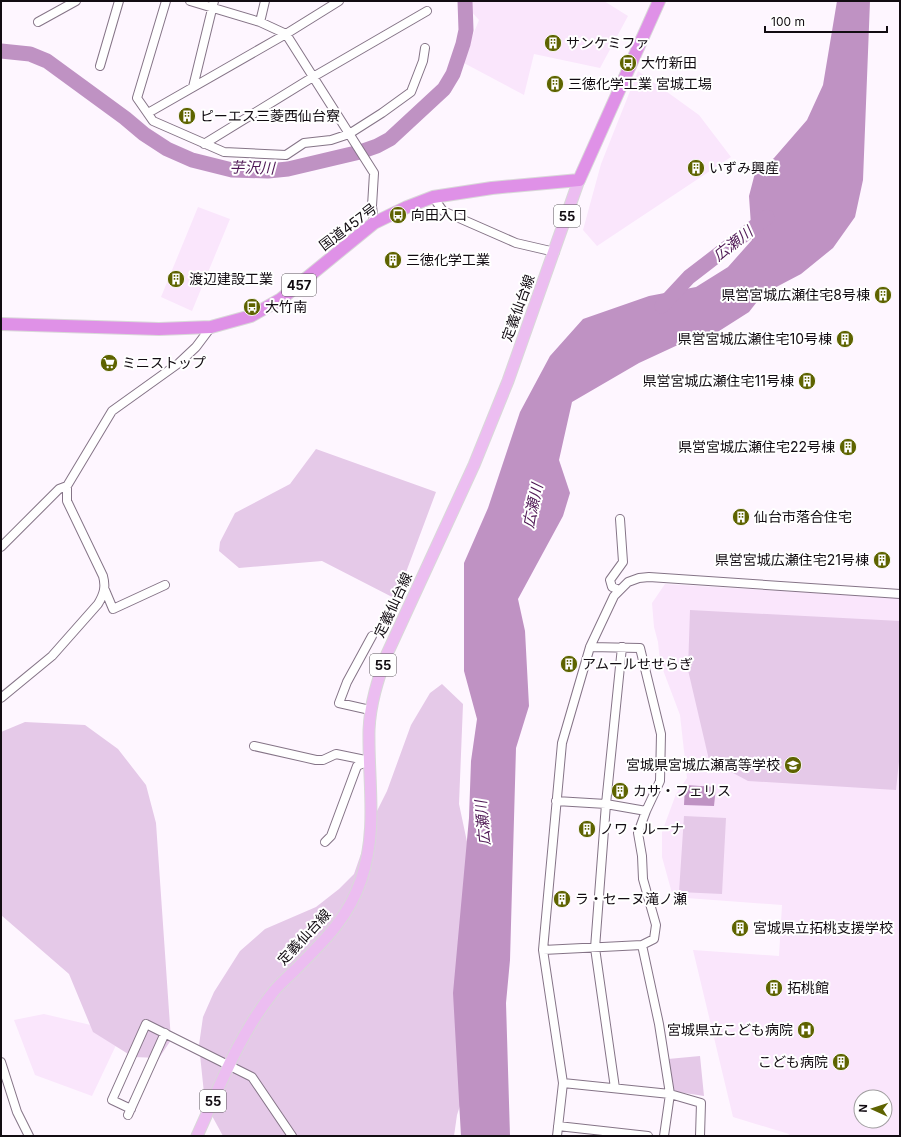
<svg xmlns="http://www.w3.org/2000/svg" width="901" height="1137" font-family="Inter,'Noto Sans JP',sans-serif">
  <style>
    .built { fill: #fae6fc; fill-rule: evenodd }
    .green { fill: #e5c9e8 }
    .water { fill: #bf92c3 }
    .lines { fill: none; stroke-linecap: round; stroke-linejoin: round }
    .river { stroke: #bf92c3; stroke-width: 15 }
    .minor-casing { stroke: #857487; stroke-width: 10 }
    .major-casing { stroke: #d9d8d9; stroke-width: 13 }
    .highway-casing { stroke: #d9d8d9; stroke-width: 14 }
    .minor { stroke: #fff; stroke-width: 8 }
    .major { stroke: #ecbdf1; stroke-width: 11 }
    .highway { stroke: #df91e7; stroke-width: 12 }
    .labels { text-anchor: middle; stroke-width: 4; stroke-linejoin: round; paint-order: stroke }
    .shield { fill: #fff; stroke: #595559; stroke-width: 1 }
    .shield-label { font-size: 13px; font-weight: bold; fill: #120c12 }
    .poi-label { font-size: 14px; fill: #120c12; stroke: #fff; text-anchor: start }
    .street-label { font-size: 14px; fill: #120c12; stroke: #fff }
    .water-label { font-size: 15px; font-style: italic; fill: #4f1855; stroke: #fff }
  </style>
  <rect width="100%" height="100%" fill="#fef6ff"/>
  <path class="built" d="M473 1H604L628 16 600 68 534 54 524 95 462 62 479 20 470 10Z
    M638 71 699 115 731 157 597 246 583 230 601 164Z
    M198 207 230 219 192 311 161 297Z
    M665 584 900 598V1136H788L789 1134 733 1117 693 950 779 956 782 905 673 897 662 857V832L676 794 687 778 680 715 660 662 658 642 654 627 652 603ZM861 1097H885V1121H861Z
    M44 1014 112 1030 127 1022 92 1096 35 1075 14 1020Z"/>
  <path class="green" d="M316 449 436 492 396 599 322 561 239 568 219 551 220 542 235 513 290 484Z
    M690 610 900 621V752L896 790 748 781 709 760 688 670Z
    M442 684 463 704 459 804 470 856 468 1081 457 1115 454 1136H223L205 1103 199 1045 203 1017 214 992 240 951 265 929 316 907 339 889 354 874 373 819 387 791 411 725 430 693Z
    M25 722 85 725 118 749 146 785 156 823 171 1040 159 1058 133 1057 93 1032 69 974 1 915V732Z
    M684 816 726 818 722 894 679 892Z
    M700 1056 704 1096 672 1091 668 1059Z"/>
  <path class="water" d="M837 1H870L863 180 855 217 833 248 801 274 763 294 749 312 716 333 680 344 639 363 572 402 559 460 570 493 563 516 518 599 525 631 529 706 516 748 510 960 506 1003 510 1136H461L453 993 469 818 471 761 477 719 464 671V563L488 508 520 412 550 356 583 319 649 296 696 287 728 267 752 240 749 196 755 173 774 158 807 120 823 85Z
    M685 785 716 787 714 806 684 805Z"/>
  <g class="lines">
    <path class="river" d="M1 51 30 54 47 61 125 118 144 134 167 149 192 160 232 170 268 171 288 169 360 152 377 146 390 139 444 89 453 74 463 44 466 30 465 1
      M662 306 689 277 767 217"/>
    <defs>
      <path id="minor" d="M166 1 137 98 153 121 224 152 286 155 304 143 331 140 349 134 382 113 411 92 423 61 425 48
        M190 1 260 22 286 34 374 173 372 206 374 223
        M38 22 76 1
        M260 22 265 1
        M100 66 119 1
        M193 87 214 1
        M148 113 286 34 339 1
        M204 144 313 77 427 11
        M433 197 443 211 516 243 555 252
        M1 547 59 489 67 486
        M105 590 113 609 165 585
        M619 590 612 587 610 580 623 562 620 519
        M1 698 52 656 98 604C104 594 106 587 103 576L67 501V486L112 411 179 363 196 347 211 327
        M370 710 339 703 347 682 372 636
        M254 746 316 760H323L336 754 370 761
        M556 801 606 804 646 811 660 781 661 734 640 648 590 647
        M325 842 331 836 357 766 369 761
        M642 945 659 1024 670 1094 664 1136
        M543 950 642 945 654 939 656 925 643 879 642 856 638 833 646 811
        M1 1062 17 1112 29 1136
        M563 1083 670 1094 701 1103 700 1136
        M615 1088 595 948 606 804 622 647
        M131 1109 112 1100 146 1024 252 1077 292 1136
        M128 1115 165 1033
        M558 1126 648 1136
        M557 1136 563 1083 543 950 562 743 590 647 614 596 628 582 639 578 649 577 900 594"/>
      <path id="major" d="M197 1136C219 1088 238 1037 271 995 277 986 286 979 294 971 322 943 348 919 361 880 378 830 368 782 369 730 370 704 378 679 387 654L474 465 508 381 579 180"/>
      <path id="highway" d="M1 324 159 329 211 327 251 316 281 299 374 223 407 207 433 197 492 188 579 180 659 1"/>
    </defs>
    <use href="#minor" class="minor-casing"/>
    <use href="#major" class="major-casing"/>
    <use href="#highway" class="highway-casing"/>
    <use href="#minor" class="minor"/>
    <use href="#major" class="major"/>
    <use href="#highway" class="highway"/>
  </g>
  <defs>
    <symbol id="building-disc" viewBox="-11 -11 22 22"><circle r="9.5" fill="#5e6300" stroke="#fff"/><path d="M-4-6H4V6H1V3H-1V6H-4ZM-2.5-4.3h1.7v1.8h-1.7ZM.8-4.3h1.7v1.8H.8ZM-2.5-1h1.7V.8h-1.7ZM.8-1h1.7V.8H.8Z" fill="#fff"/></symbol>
    <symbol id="bus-disc" viewBox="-11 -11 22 22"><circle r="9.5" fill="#5e6300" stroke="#fff"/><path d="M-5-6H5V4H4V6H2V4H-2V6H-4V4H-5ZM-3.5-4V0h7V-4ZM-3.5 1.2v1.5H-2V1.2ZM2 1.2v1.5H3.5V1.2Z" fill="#fff"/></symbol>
    <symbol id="supermarket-disc" viewBox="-11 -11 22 22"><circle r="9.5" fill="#5e6300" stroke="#fff"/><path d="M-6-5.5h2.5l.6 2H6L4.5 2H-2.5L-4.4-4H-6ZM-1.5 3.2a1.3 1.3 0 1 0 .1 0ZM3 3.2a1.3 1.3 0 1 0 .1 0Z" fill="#fff"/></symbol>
    <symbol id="school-disc" viewBox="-11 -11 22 22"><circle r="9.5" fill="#5e6300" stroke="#fff"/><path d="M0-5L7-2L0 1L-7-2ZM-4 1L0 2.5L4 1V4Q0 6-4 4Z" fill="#fff"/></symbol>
    <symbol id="hospital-disc" viewBox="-11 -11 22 22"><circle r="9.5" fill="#5e6300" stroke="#fff"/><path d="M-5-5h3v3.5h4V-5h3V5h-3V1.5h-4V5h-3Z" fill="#fff"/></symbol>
  </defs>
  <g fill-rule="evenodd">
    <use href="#building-disc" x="543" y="33" width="20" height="20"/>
    <use href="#bus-disc" x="618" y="53" width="20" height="20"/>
    <use href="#building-disc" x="545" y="74" width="20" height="20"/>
    <use href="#building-disc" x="177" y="106" width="20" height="20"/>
    <use href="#building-disc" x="686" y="158" width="20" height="20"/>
    <use href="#bus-disc" x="388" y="205" width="20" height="20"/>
    <use href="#building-disc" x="383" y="250" width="20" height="20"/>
    <use href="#building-disc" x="166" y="269" width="20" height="20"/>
    <use href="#building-disc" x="873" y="285" width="20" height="20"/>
    <use href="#bus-disc" x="242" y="297" width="20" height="20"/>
    <use href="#building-disc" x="835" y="329" width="20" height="20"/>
    <use href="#supermarket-disc" x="99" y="353" width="20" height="20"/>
    <use href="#building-disc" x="797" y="371" width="20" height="20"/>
    <use href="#building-disc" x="838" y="437" width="20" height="20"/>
    <use href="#building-disc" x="731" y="507" width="20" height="20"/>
    <use href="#building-disc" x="872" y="550" width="20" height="20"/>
    <use href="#building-disc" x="559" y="654" width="20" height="20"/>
    <use href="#school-disc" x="783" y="755" width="20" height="20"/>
    <use href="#building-disc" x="610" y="781" width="20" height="20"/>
    <use href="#building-disc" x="577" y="819" width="20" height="20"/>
    <use href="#building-disc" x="552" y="889" width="20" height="20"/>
    <use href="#building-disc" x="730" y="918" width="20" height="20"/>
    <use href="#building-disc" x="764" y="978" width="20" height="20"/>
    <use href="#hospital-disc" x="796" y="1020" width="20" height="20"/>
    <use href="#building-disc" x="831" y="1052" width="20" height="20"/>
  </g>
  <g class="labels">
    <g class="shield">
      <rect x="554" y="205" width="26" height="22" rx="3"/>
      <rect x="282" y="274" width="34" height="22" rx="3"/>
      <rect x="370" y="654" width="26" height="22" rx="3"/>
      <rect x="200" y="1090" width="26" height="22" rx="3"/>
    </g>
    <g class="shield-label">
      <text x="567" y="221">55</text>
      <text x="299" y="290">457</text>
      <text x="383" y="670">55</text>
      <text x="213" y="1106">55</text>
    </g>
    <g class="poi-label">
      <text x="566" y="48">サンケミファ</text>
      <text x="641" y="68">大竹新田</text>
      <text x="568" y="89">三徳化学工業 宮城工場</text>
      <text x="200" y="121">ピーエス三菱西仙台寮</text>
      <text x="709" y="173">いずみ興産</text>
      <text x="411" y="220">向田入口</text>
      <text x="406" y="265">三徳化学工業</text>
      <text x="189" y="284">渡辺建設工業</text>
      <text x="870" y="300" text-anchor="end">県営宮城広瀬住宅8号棟</text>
      <text x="265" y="312">大竹南</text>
      <text x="832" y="344" text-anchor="end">県営宮城広瀬住宅10号棟</text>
      <text x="122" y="368">ミニストップ</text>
      <text x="794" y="386" text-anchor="end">県営宮城広瀬住宅11号棟</text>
      <text x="835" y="452" text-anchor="end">県営宮城広瀬住宅22号棟</text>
      <text x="754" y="522">仙台市落合住宅</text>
      <text x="869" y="565" text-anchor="end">県営宮城広瀬住宅21号棟</text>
      <text x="582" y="669">アムールせせらぎ</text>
      <text x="780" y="770" text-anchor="end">宮城県宮城広瀬高等学校</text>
      <text x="633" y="796">カサ・フェリス</text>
      <text x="600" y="834">ノワ・ルーナ</text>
      <text x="575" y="904">ラ・セーヌ滝ノ瀬</text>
      <text x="753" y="933">宮城県立拓桃支援学校</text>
      <text x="787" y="993">拓桃館</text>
      <text x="793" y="1035" text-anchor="end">宮城県立こども病院</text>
      <text x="828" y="1067" text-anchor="end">こども病院</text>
    </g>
    <g class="street-label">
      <text transform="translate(348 227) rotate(-37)" y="5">国道457号</text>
      <text transform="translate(518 308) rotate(-70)" y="5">定義仙台線</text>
      <text transform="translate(393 605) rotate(-65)" y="5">定義仙台線</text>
      <text transform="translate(304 937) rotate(-47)" y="5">定義仙台線</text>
    </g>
    <g class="water-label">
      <text transform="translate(252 168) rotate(1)" y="5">芋沢川</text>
      <text transform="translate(733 244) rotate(-38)" y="5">広瀬川</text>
      <text transform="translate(533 506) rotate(-78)" y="5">広瀬川</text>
      <text transform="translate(483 823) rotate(-95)" y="5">広瀬川</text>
    </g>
  </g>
  <rect width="901" height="1137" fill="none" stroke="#120c12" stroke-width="4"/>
  <g transform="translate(873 1109) rotate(273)"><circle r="19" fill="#ffffff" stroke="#a09ea0"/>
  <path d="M0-3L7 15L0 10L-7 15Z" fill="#5e6300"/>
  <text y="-6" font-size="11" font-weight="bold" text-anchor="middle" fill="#120c12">N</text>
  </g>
  <path d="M765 26v6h122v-6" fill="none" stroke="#120c12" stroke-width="2"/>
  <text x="771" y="26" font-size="12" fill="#120c12" stroke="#ffffff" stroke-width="3" paint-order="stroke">100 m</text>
</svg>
